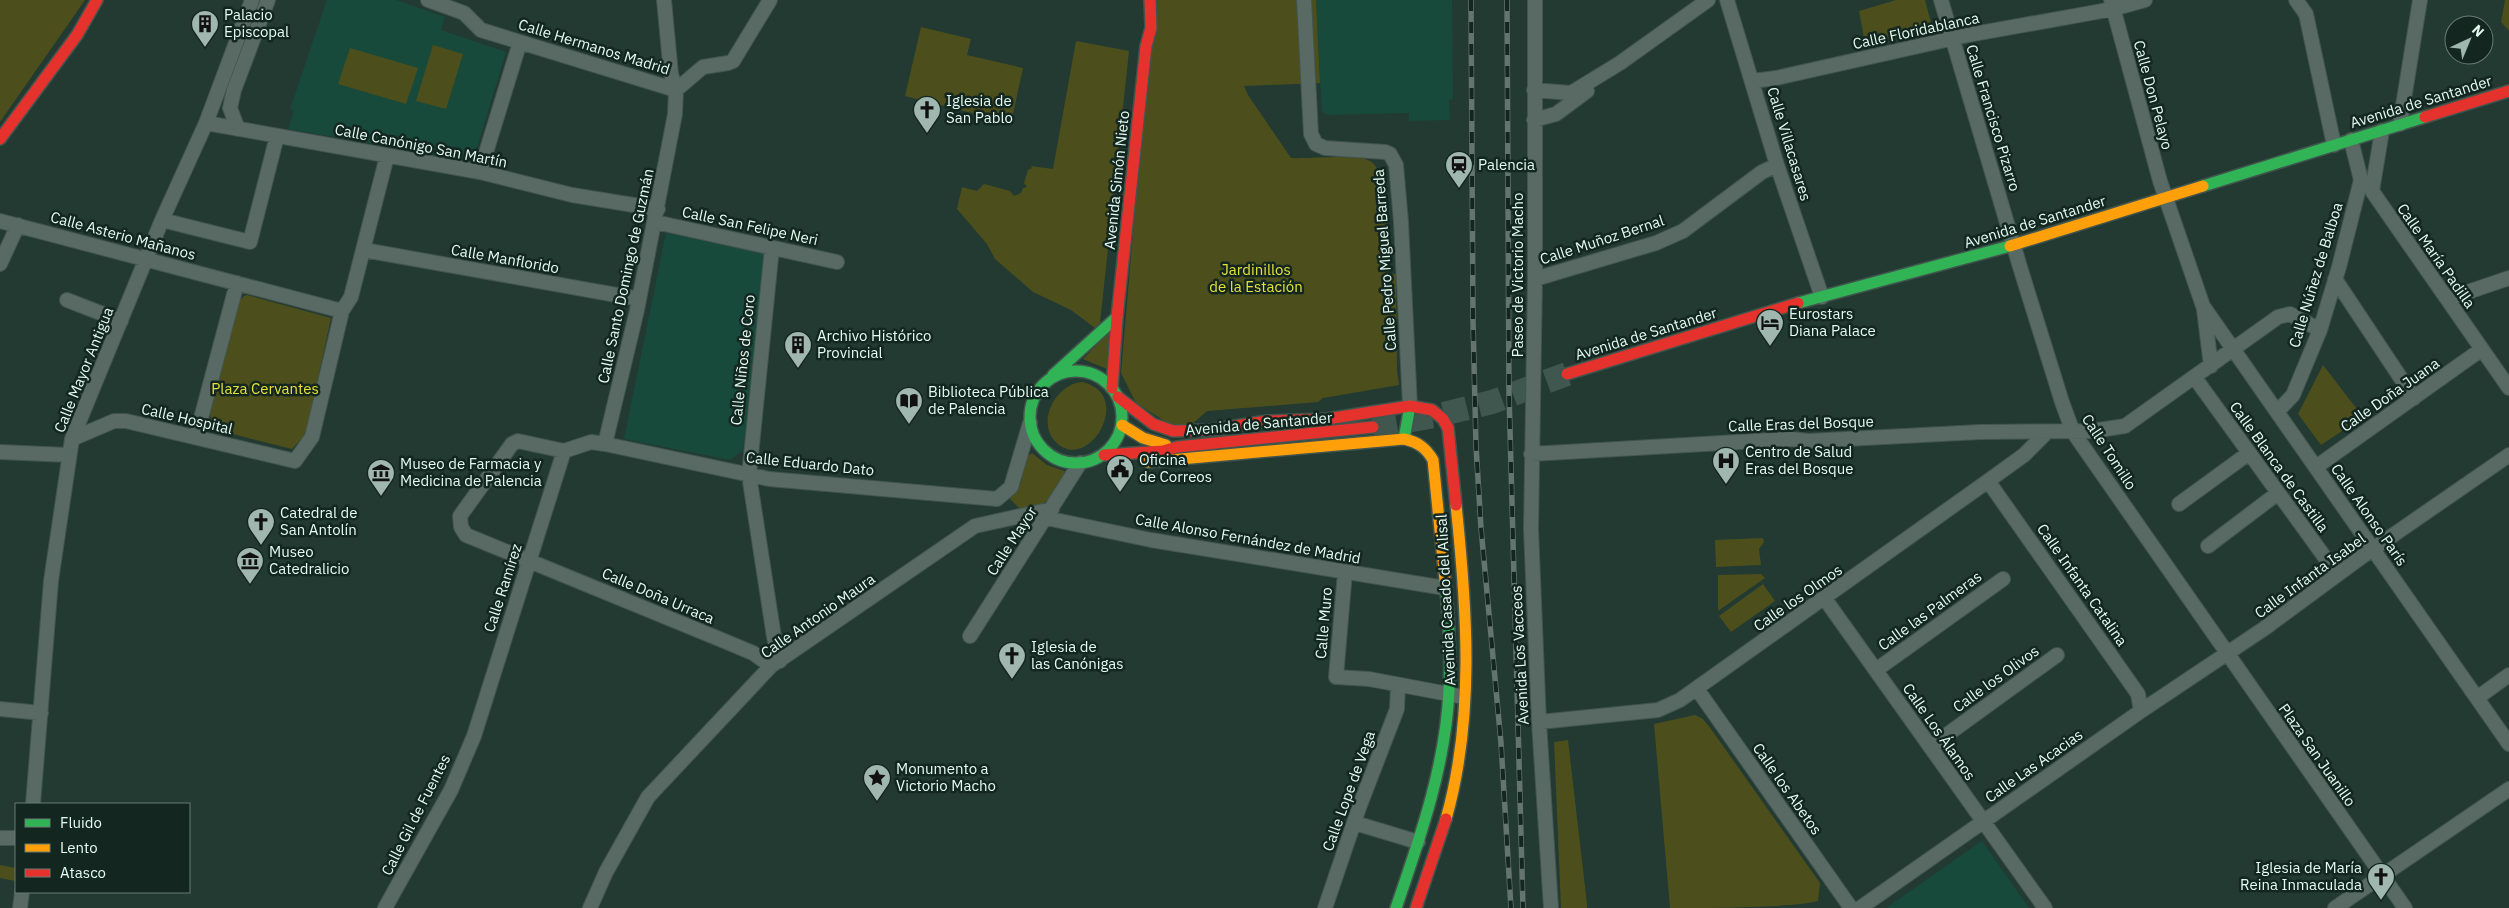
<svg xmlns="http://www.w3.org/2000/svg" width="2509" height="908" font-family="'IBM Plex Sans',sans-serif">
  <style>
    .built { fill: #174a3b }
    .green { fill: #4c4f1b }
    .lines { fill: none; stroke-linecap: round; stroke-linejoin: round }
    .highway-tunnel { stroke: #3f574f; stroke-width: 24; stroke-dasharray: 24 12; stroke-linecap: butt }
    .street-casing { stroke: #41554e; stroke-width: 16 }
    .fast-casing { stroke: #41554e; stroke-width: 14 }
    .slow-casing { stroke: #41554e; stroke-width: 14 }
    .jam-casing { stroke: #41554e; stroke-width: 14 }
    .street { stroke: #586a63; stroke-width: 14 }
    .fast { stroke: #30b455; stroke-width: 11 }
    .slow { stroke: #ff9f0a; stroke-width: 11 }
    .jam { stroke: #e5322d; stroke-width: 11 }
    .rail-casing { stroke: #64746e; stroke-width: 5.5 }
    .rail { stroke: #142620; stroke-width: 4; stroke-dasharray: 11; stroke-linecap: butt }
    .labels { text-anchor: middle; stroke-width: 5; stroke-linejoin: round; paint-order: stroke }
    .poi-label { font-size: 15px; fill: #e3fbf1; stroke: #142620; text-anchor: start }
    .street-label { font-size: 15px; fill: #e3fbf1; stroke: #142620 }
    .park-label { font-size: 15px; fill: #e4e238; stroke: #142620 }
  </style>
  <rect width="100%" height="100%" fill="#223a32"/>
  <path class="built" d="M327 0H396L445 17 441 30 506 52 473 161 288 129 294 111 290 109Z
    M1316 0H1452L1453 99 1449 100 1450 120 1409 121V113L1328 115 1322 112Z
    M666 233 765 254 744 443 742 451 730 460 624 439Z
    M1982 841 2029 908H1886L1976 845Z"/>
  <path class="green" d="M0 0H85L0 122Z
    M1153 0H1316L1320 83 1244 86 1248 95 1291 158C1310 159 1353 154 1368 160 1393 170 1387 249 1388 274H1396L1397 371 1399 385 1323 398 1318 402 1207 411 1190 426 1171 425 1136 403 1121 373Z
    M1896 0H1925L1933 30 1865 43 1859 11Z
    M2505 0H2509V31L2501 22Z
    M921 27 971 39 967 55 1023 68 1011 123 905 96Z
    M1076 41 1129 51 1100 323 1095 328 1071 310 1033 292 995 259 987 244 957 209 962 187 977 191 984 184 1010 191 1014 196 1021 193 1023 188 1027 187 1024 183 1028 170 1032 168 1031 166 1053 169Z
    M433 45 463 54 446 109 416 101Z
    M350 48 418 68 406 104 338 84Z
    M247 295 331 318 306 434 292 449 213 429 209 410 233 308 244 296Z
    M1110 331 1107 369 1083 359Z
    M2323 365 2363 417 2321 445 2298 414Z
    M1082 382C1137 394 1086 478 1054 440 1037 419 1057 384 1082 382Z
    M1032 453 1047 465 1067 472C1053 497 1051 503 1022 511L1009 498 1021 483 1025 458Z
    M1763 538 1764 542 1759 549 1761 565 1716 567 1715 540Z
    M1761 574 1765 578 1718 611V575Z
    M1763 584 1775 601 1731 632 1719 616Z
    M1695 715 1703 719 1711 729 1820 883 1818 901C1792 908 1703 908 1670 908L1654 724Z
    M1568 740 1587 904V908H1561L1554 742Z
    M0 865 16 868 15 881 0 878Z"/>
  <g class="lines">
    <path class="highway-tunnel" d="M1373 427 1435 416 1492 402 1567 374"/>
    <defs>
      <path id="street" d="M428 0 464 13 481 30 676 90
        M1304 0 1311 134 1316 144 1325 148 1385 152 1390 154 1396 165 1401 222 1410 406
        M1535 0V279L1531 529 1539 722 1551 908
        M1727 0 1777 165 1822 297
        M1941 0 2020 267 2062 402 2073 432 2405 908
        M2111 0 2160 181 2203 306 2509 744
        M2296 0 2306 14 2334 145
        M1753 81 1776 78 1968 35 2113 9 2145 0
        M676 90 703 67 728 63 733 61 770 0
        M1534 90 1571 93 1620 63 1708 0
        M1534 120 1556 114 1587 91
        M206 123 480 172 572 195 658 209
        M2400 124 2420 0
        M238 129 230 108 234 90 268 0
        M2382 131 2372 191 2509 388
        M480 172 520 42
        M162 220 250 242 277 136
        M0 221 342 311 312 437 295 461 126 421H114L72 439
        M655 222 837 262
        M772 248 749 475 774 637 780 661
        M364 250 639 299
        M0 264 18 225
        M1535 279 1656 243 1683 231 1762 172 1777 165
        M2335 279 2414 398
        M2447 299 2509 278
        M67 300 121 321
        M2204 310 2211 366
        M342 311 351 297 387 156
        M2195 378 2337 574
        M2277 412 2293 395 2320 330 2339 267 2361 180 2351 140
        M196 437 237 283
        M605 444 637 310 675 114 676 90 671 74 664 0
        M564 451 591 442 605 444 769 479 997 499 1011 487 1030 423
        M564 451 518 441 512 444 460 516 461 527 466 535 717 638 753 653 771 666
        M0 452 68 455
        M1531 454 1791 439 1808 441 1980 432 2092 431 2125 426 2278 317 2290 314 2320 330
        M2316 467 2482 349
        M1988 481 2138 694 2141 711
        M2179 504 2249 453
        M1046 518 1151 540 1445 588
        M2208 546 2278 493
        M1345 572 1336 677 1369 679 1459 696
        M1825 599 2045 908
        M970 636 1080 463
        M1876 670 2003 579
        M1697 689 1851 908
        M2477 698 2509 675
        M0 709 41 713
        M1539 722 1658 710 1680 700 1988 481 2024 455 2047 432
        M1930 747 2057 655
        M33 804 51 581 72 439 162 220 206 123 252 0
        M1355 823 1418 842
        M0 838H16
        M20 908 22 892
        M385 908 451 790 474 736 564 451
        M590 908 606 872 648 797 771 666 975 526 1052 509
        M1325 908 1360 805 1397 709 1398 685
        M1860 908 2141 711 2265 628 2360 558 2509 455
        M2335 908 2509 789"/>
      <path id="fast" d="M2203 186 2425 117
        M1798 303 2010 246
        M1030 417a46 46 0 1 1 92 0a46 46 0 1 1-92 0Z
        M1053 375 1117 317
        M1404 439 1410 406
        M1396 908C1420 838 1446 764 1449 690 1451 657 1449 623 1446 590"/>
      <path id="slow" d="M2010 246 2203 186
        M1122 425 1143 438 1166 445
        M1147 462 1404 439C1418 442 1426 448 1433 460L1446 590
        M1446 819C1475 717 1467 609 1456 505"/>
      <path id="jam" d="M2425 117 2509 91
        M0 139 77 35 97 0
        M1567 374 1798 303
        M1112 388 1117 317 1146 46 1151 28 1150 0
        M1118 397 1153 424 1173 431 1210 430 1267 421 1327 419 1410 406 1432 410 1443 419 1448 428 1456 505
        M1104 455 1163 451 1177 447 1373 427
        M1416 908 1446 819"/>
    </defs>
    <use href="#street" class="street-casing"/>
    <use href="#fast" class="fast-casing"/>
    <use href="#slow" class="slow-casing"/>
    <use href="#jam" class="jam-casing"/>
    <use href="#street" class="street"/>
    <use href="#fast" class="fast"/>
    <use href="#slow" class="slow"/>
    <use href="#jam" class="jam"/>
    <defs>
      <path id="rail" d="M1471 0 1473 321 1476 446 1481 528 1501 743 1511 908
        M1507 0 1509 393 1523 908"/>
    </defs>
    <use href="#rail" class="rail-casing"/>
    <use href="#rail" class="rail"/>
  </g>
  <defs>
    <symbol id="building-pin" viewBox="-11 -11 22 30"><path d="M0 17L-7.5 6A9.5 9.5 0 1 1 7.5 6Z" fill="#9fb7ae" stroke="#142620"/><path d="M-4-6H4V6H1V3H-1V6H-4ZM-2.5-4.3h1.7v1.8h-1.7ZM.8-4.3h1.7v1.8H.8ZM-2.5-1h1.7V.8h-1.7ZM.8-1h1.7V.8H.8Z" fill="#111"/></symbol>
    <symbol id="church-pin" viewBox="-11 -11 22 30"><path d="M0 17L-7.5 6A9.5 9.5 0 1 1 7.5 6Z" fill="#9fb7ae" stroke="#142620"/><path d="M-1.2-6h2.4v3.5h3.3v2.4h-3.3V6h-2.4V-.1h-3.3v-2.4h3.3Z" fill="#111"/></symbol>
    <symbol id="station-pin" viewBox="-11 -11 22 30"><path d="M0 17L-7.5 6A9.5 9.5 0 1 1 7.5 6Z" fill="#9fb7ae" stroke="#142620"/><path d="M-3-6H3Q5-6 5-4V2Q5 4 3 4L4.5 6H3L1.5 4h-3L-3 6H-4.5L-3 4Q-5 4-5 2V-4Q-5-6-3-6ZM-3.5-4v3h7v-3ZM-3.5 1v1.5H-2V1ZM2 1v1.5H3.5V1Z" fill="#111"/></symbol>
    <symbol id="hotel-pin" viewBox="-11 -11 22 30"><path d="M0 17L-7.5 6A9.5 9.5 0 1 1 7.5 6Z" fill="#9fb7ae" stroke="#142620"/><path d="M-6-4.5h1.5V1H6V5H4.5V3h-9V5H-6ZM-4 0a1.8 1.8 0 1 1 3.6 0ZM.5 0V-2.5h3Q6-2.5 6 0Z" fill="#111"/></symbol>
    <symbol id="library-pin" viewBox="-11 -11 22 30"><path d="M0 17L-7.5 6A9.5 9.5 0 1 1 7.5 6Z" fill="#9fb7ae" stroke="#142620"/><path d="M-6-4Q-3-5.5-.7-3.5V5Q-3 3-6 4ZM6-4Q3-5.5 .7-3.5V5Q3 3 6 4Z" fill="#111"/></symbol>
    <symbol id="hospital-pin" viewBox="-11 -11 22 30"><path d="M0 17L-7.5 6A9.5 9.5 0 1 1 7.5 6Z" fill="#9fb7ae" stroke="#142620"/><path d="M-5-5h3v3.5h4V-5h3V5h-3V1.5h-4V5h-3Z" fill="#111"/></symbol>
    <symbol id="civic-pin" viewBox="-11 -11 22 30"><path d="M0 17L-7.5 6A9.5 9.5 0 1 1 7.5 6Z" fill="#9fb7ae" stroke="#142620"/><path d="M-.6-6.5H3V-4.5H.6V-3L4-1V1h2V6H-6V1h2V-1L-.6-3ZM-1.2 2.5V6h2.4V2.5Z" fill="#111"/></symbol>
    <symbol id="museum-pin" viewBox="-11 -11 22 30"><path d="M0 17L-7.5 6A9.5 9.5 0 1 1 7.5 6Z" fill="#9fb7ae" stroke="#142620"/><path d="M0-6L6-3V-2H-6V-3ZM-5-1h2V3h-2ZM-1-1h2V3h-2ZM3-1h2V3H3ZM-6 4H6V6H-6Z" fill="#111"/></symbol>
    <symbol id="sight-pin" viewBox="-11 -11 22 30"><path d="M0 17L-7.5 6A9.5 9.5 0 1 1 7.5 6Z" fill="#9fb7ae" stroke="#142620"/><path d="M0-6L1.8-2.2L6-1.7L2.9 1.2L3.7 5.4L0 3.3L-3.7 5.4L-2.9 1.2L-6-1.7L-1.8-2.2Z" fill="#111"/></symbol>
  </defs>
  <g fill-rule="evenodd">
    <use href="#building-pin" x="189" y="8" width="32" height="43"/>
    <use href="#church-pin" x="911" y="94" width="32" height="43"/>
    <use href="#station-pin" x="1443" y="149" width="32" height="43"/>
    <use href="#hotel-pin" x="1754" y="307" width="32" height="43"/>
    <use href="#building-pin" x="782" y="329" width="32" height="43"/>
    <use href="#library-pin" x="893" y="385" width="32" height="43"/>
    <use href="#hospital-pin" x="1710" y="445" width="32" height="43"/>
    <use href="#civic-pin" x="1104" y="453" width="32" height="43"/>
    <use href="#museum-pin" x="365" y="457" width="32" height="43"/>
    <use href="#church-pin" x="245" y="506" width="32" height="43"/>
    <use href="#museum-pin" x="234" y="545" width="32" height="43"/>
    <use href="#church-pin" x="996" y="640" width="32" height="43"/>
    <use href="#sight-pin" x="861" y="762" width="32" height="43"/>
    <use href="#church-pin" x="2365" y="861" width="32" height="43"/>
  </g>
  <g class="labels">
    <g class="poi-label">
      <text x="224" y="20">Palacio<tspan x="224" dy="17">Episcopal</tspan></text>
      <text x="946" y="106">Iglesia de<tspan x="946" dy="17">San Pablo</tspan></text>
      <text x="1478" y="170">Palencia</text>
      <text x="1789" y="319">Eurostars<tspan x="1789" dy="17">Diana Palace</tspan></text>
      <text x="817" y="341">Archivo Histórico<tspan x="817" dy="17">Provincial</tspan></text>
      <text x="928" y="397">Biblioteca Pública<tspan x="928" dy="17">de Palencia</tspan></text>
      <text x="1745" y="457">Centro de Salud<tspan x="1745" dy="17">Eras del Bosque</tspan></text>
      <text x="1139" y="465">Oficina<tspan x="1139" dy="17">de Correos</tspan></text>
      <text x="400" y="469">Museo de Farmacia y<tspan x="400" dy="17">Medicina de Palencia</tspan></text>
      <text x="280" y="518">Catedral de<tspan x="280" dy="17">San Antolín</tspan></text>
      <text x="269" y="557">Museo<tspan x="269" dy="17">Catedralicio</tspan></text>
      <text x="1031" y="652">Iglesia de<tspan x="1031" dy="17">las Canónigas</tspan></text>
      <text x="896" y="774">Monumento a<tspan x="896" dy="17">Victorio Macho</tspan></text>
      <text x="2362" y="873" text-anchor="end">Iglesia de María<tspan x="2362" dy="17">Reina Inmaculada</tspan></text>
    </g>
    <g class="street-label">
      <text transform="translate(1916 31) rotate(-12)" y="5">Calle Floridablanca</text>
      <text transform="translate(594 47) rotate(17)" y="5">Calle Hermanos Madrid</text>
      <text transform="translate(2153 95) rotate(75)" y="5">Calle Don Pelayo</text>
      <text transform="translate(2421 102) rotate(-17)" y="5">Avenida de Santander</text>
      <text transform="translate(1993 118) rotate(73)" y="5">Calle Francisco Pizarro</text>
      <text transform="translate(1789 144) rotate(73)" y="5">Calle Villacasares</text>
      <text transform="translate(421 146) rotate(11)" y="5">Calle Canónigo San Martín</text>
      <text transform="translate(1117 180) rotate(-84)" y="5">Avenida Simón Nieto</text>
      <text transform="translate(2035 222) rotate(-17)" y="5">Avenida de Santander</text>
      <text transform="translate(750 226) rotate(12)" y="5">Calle San Felipe Neri</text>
      <text transform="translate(123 236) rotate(15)" y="5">Calle Asterio Mañanos</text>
      <text transform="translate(1602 240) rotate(-18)" y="5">Calle Muñoz Bernal</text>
      <text transform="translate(2436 256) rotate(55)" y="5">Calle María Padilla</text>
      <text transform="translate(505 259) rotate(10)" y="5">Calle Manflorido</text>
      <text transform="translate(1385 260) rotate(-94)" y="5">Calle Pedro Miguel Barreda</text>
      <text transform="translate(1518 275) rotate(-90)" y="5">Paseo de Victorio Macho</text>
      <text transform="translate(2316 275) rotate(-73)" y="5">Calle Núñez de Balboa</text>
      <text transform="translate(626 276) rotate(-78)" y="5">Calle Santo Domingo de Guzmán</text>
      <text transform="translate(1646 334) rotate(-17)" y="5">Avenida de Santander</text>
      <text transform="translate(743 360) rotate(-84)" y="5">Calle Niños de Coro</text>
      <text transform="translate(84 370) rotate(-68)" y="5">Calle Mayor Antigua</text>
      <text transform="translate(2390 395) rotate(-35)" y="5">Calle Doña Juana</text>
      <text transform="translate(187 419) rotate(13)" y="5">Calle Hospital</text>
      <text transform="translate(1259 424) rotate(-5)" y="5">Avenida de Santander</text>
      <text transform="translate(1801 424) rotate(-2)" y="5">Calle Eras del Bosque</text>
      <text transform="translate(2109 452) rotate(57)" y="5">Calle Tomillo</text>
      <text transform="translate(810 464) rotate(6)" y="5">Calle Eduardo Dato</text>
      <text transform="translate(2279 467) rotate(54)" y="5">Calle Blanca de Castilla</text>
      <text transform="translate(2369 515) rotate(55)" y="5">Calle Alonso París</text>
      <text transform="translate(1248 539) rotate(10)" y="5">Calle Alonso Fernández de Madrid</text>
      <text transform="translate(1012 541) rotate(-57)" y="5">Calle Mayor</text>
      <text transform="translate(2310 576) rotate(-36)" y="5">Calle Infanta Isabel</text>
      <text transform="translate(2082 585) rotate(55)" y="5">Calle Infanta Catalina</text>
      <text transform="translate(503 588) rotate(-72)" y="5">Calle Ramírez</text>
      <text transform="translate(658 596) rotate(23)" y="5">Calle Doña Urraca</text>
      <text transform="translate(1798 598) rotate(-35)" y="5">Calle los Olmos</text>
      <text transform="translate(1446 600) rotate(-93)" y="5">Avenida Casado del Alisal</text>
      <text transform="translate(1930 611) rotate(-36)" y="5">Calle las Palmeras</text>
      <text transform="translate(818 616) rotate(-35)" y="5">Calle Antonio Maura</text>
      <text transform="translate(1324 623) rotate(-85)" y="5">Calle Muro</text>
      <text transform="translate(1520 655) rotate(-93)" y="5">Avenida Los Vacceos</text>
      <text transform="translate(1996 679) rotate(-36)" y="5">Calle los Olivos</text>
      <text transform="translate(1939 732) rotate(55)" y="5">Calle Los Álamos</text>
      <text transform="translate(2317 755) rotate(55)" y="5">Plaza San Juanillo</text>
      <text transform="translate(2034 766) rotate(-35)" y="5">Calle Las Acacias</text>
      <text transform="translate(1787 789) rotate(55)" y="5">Calle los Abetos</text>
      <text transform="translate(1349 791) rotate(-70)" y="5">Calle Lope de Vega</text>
      <text transform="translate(416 815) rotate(-63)" y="5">Calle Gil de Fuentes</text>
    </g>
    <g class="park-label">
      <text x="1256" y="275">Jardinillos<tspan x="1256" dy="17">de la Estación</tspan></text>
      <text x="265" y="394">Plaza Cervantes</text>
    </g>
  </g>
  <rect x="15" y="803" width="175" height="90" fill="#142620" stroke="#677b74"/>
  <rect x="25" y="819" width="25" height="8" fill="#30b455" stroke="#677b74"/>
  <text x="60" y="828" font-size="15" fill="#e3fbf1">Fluido</text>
  <rect x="25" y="844" width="25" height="8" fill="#ff9f0a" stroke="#677b74"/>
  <text x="60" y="853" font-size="15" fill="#e3fbf1">Lento</text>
  <rect x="25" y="869" width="25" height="8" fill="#e5322d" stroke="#677b74"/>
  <text x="60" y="878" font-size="15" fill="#e3fbf1">Atasco</text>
  <g transform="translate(2469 40) rotate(44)"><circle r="24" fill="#142620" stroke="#677b74"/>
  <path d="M0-4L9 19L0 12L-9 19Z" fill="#9fb7ae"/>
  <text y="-8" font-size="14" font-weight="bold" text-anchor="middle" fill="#e3fbf1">N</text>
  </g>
</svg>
